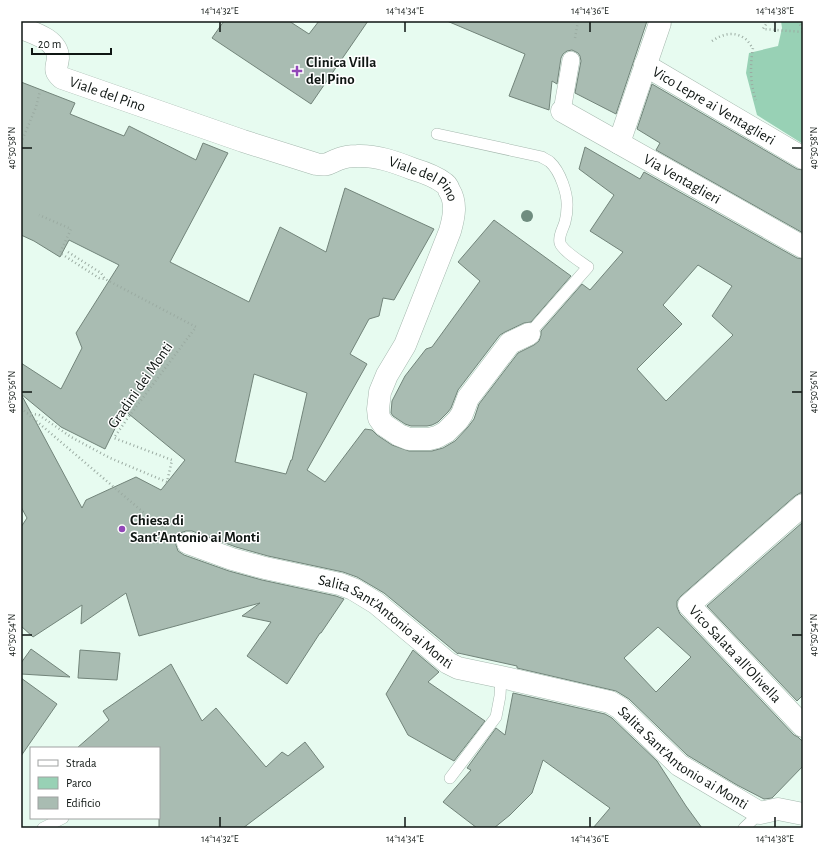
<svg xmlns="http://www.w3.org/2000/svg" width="824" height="849" font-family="'Alegreya Sans',sans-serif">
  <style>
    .green { fill: #98d1b5 }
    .building { fill: #a9bcb2; stroke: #72847a; fill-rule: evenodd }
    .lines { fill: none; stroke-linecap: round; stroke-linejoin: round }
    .service-casing { stroke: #a5b8ae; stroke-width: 12 }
    .pedestrian-casing { stroke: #a5b8ae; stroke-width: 18 }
    .minor-casing { stroke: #a5b8ae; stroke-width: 23 }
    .path { stroke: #9baba2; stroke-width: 2.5; stroke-dasharray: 1 3; stroke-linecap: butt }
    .service { stroke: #fff; stroke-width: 11 }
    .pedestrian { stroke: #fff; stroke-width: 17 }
    .minor { stroke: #fff; stroke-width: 22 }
    .tree { fill: #6f8c7f }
    .ticks { fill: none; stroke: #0f1613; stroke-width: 1.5 }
    .poi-dot { fill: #9247b8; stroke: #fff; stroke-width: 1.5 }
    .labels { text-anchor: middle; stroke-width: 3; stroke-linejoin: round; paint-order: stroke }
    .poi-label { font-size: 15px; font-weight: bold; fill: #0f1613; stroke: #fff; text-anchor: start }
    .street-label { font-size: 15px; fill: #0f1613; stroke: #fff }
    .neatline { fill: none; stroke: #0f1613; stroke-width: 1.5 }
    .ticks-label { font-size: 10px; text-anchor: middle; fill: #0f1613 }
  </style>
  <rect width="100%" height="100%" fill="#e7fbf0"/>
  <path class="green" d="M781 21H803V144L757 115 746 73 749 53 778 46 782 28Z"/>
  <path class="building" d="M224 21H289L309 34 319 21H368L311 104 212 38Z
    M447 21H647L616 114 575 93 581 61 580 56 578 53 572 50 567 51 563 54 561 58 557 84 552 81 549 110 509 96 525 54Z
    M21 82 75 103 70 114 124 136 129 126 196 160 203 143 228 153 170 262 249 302 280 227 326 252 345 188 434 229 394 300 383 298 379 316 369 319 350 354 367 364 307 470 325 482 365 429 372 430 377 435 392 445 409 451H432L443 448 455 441 468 427 474 419 479 404 518 353 534 345 539 341 541 335V331L582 284 590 290 623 252 590 231 614 195 579 169 585 147 640 179 644 172 797 258 803 259V493H800L795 496 681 596 677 601V607L680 614 794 735 798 737 803 742V766L772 798 764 799 737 785 687 755 629 699 616 691 517 668V666L458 653V654L384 593 357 577 343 572 268 556 236 547 192 531H186L180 533 176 539V545L178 551 184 555 229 571 262 580 336 596 344 599 321 633H320L287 684 247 656 271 622 242 616 260 603 139 636 126 593 81 624 82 605 33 637 21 626V527L27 518 21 507V394L82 508 86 500 136 477 161 490 185 460 124 410 105 449 61 427 21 394V363L61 389 82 348 76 333 119 265 69 240 60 257 34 241 21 235ZM698 265 732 286 712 316 733 335 666 401 637 369 682 324 663 305ZM254 374 307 393 292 460H291L286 474 235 462ZM658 627 691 657 656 692 624 658Z
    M652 84 797 169 803 170V233L656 150 660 143 637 129Z
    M494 220 571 276 531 322 524 323 505 332 500 335 458 390 451 408 448 412 438 422 432 425 427 426H411L405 424 393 416 391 413 392 401 405 376 426 349 432 347 480 281 458 262Z
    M803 522V695L797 701 707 606Z
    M31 649 70 677 21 674V663Z
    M80 650 120 653 117 680 78 678Z
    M413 650 439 672 428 682 485 721 454 761 408 735 386 694Z
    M171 664 202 721 216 708 266 767 282 752 288 756 305 742 324 767 243 828H159V748H77L109 720 103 711Z
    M21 678 57 704 21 756Z
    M513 693 605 714 612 718 657 761 686 806 702 828H593L610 808 543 760 532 793 510 815 494 828H477L443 802 471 770 467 768 496 728 505 735Z"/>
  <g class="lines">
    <defs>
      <path id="service" d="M437 134 542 157C544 159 548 160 550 162 560 171 568 194 567 207 567 212 566 218 565 222 563 229 558 236 560 243 563 251 581 262 588 267L529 334
        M450 778 496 717 500 696 501 677
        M43 828 63 818
        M744 828 760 813"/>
      <path id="pedestrian" d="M562 111 571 60"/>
      <g id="minor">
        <path id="s1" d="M21 28C34 33 58 40 58 58 57 68 53 70 62 78L243 141 316 164C329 166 328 163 339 159 344 157 351 156 357 156 376 155 395 162 413 169 423 172 435 176 444 183 446 184 448 187 449 190 457 203 454 217 450 231L405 345 387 375 380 392 378 409 379 418 384 425 399 435 409 439H429L437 437 446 432 458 420 462 414 468 398 510 343 529 334"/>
        <path id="s2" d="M645 65 803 158"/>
        <path id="s3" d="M562 111 803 247"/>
        <path d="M619 143 660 23"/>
        <path id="s4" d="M803 505 689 605 803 726"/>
        <path id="s5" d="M188 543 232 559 265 568 340 584 353 589 376 603 448 663 458 668 501 677 610 702 620 708 679 765 760 813 778 809 803 814"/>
      </g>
    </defs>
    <use href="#service" class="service-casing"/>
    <use href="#pedestrian" class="pedestrian-casing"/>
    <use href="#minor" class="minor-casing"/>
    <path class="path" d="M768 21 763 29 803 32
      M798 21 803 30
      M575 38 578 21
      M712 41C722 34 734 31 744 38 748 40 750 45 753 48 750 65 750 84 756 100
      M21 143 36 107 40 91
      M21 207H22
      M68 252 101 273 105 279
      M21 408 150 518 168 530
      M27 413 39 415 71 437 110 458 167 482 172 460 114 438 127 419 196 327 105 279 99 278 60 253 71 229 39 215"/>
    <use href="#service" class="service"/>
    <use href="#pedestrian" class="pedestrian"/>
    <use href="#minor" class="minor"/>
  </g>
  <circle class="tree" cx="527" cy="216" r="6"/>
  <path class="ticks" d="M220 22V32M405 22V32M590 22V32M775 22V32M22 148H32M792 148H802M22 392H32M792 392H802M22 635H32M792 635H802M220 817V827M405 817V827M590 817V827M775 817V827"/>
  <g class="poi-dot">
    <path d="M295 65h4v4h4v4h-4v4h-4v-4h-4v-4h4z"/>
    <circle cx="122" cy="529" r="4"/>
  </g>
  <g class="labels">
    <g class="poi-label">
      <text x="306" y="67">Clinica Villa<tspan x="306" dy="17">del Pino</tspan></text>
      <text x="130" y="525">Chiesa di<tspan x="130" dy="17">Sant'Antonio ai Monti</tspan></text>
    </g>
    <g class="street-label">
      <text dy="5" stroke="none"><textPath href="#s1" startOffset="121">Viale del Pino</textPath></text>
      <text dy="5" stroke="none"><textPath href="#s2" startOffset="80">Vico Lepre ai Ventaglieri</textPath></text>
      <text dy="5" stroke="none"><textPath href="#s3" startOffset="138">Via Ventaglieri</textPath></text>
      <text dy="5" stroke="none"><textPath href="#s1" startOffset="456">Viale del Pino</textPath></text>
      <text transform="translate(140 385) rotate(-55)" y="5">Gradini dei Monti</text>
      <text dy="5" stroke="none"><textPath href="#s5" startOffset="216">Salita Sant'Antonio ai Monti</textPath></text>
      <text dy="5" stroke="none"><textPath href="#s4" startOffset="219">Vico Salata all'Olivella</textPath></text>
      <text dy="5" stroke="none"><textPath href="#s5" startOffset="552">Salita Sant'Antonio ai Monti</textPath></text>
    </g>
  </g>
  <rect width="824" height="849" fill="none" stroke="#ffffff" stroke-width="44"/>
  <rect x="30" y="747" width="130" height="72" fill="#ffffff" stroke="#9fa2a1"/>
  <rect x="38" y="760" width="20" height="6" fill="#ffffff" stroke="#9fa2a1"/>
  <text x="66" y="767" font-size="12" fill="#0f1613">Strada</text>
  <rect x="38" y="777" width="20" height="12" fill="#98d1b5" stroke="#9fa2a1"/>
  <text x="66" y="787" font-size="12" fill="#0f1613">Parco</text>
  <rect x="38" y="797" width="20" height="12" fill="#a9bcb2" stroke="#9fa2a1"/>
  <text x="66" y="807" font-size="12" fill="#0f1613">Edificio</text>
  <path d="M32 48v6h79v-6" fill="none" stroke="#0f1613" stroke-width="2"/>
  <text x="38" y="48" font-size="12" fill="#0f1613" stroke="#ffffff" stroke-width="3" paint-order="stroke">20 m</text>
  <rect x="22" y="22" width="780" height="805" class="neatline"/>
  <g class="ticks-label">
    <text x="220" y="14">14°14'32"E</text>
    <text x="405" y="14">14°14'34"E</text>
    <text x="590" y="14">14°14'36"E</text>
    <text x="775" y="14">14°14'38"E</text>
    <text transform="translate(11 148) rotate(-90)" y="4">40°50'58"N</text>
    <text transform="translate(813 148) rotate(-90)" y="4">40°50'58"N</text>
    <text transform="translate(11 392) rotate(-90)" y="4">40°50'56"N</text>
    <text transform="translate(813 392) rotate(-90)" y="4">40°50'56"N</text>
    <text transform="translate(11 635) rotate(-90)" y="4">40°50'54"N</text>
    <text transform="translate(813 635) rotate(-90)" y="4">40°50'54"N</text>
    <text x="220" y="842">14°14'32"E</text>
    <text x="405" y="842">14°14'34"E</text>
    <text x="590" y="842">14°14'36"E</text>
    <text x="775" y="842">14°14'38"E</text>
  </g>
</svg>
